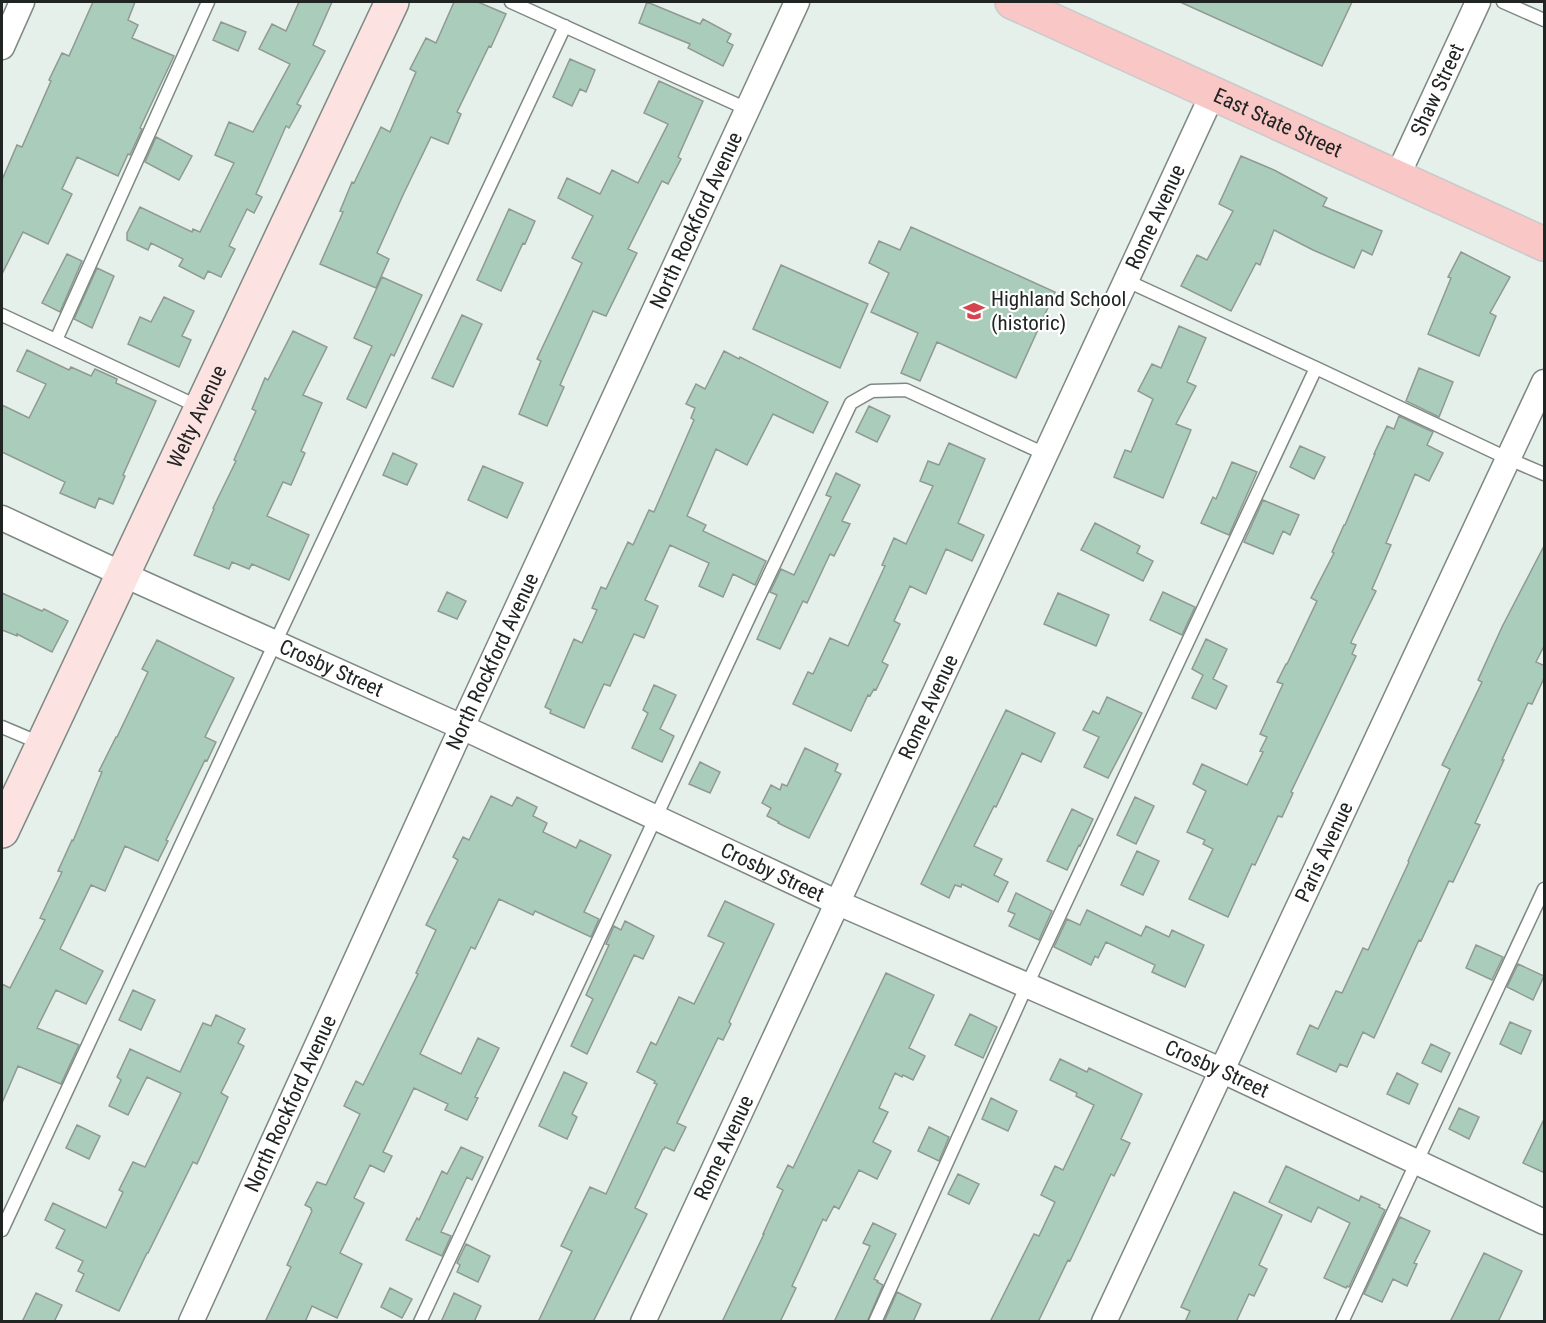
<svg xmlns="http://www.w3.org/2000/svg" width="1546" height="1323" font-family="'Roboto Condensed',sans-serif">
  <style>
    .building { fill: #a9cdba; stroke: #909994; stroke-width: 1.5 }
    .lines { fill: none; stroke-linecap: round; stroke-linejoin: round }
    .lane-casing { stroke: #7f8883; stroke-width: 15 }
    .street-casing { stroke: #7f8883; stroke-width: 27 }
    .secondary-casing { stroke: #7f8883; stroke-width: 36 }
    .primary-casing { stroke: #c9caca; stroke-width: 36 }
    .lane { stroke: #fff; stroke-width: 12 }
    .street { stroke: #fff; stroke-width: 24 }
    .secondary { stroke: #fce3e2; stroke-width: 33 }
    .primary { stroke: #f8c7c6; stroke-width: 33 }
    .labels { text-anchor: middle; stroke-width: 4.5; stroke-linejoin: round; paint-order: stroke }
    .street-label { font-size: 21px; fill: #202422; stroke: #fff }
    .poi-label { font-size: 21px; fill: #202422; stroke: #fff; text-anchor: start }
  </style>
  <rect width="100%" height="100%" fill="#e6f0eb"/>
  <path class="building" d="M93 2H135L128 20 138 25 132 38 174 56 140 128 142 129 130 155 128 154 118 176 77 157 62 189 72 194 48 244 23 232 2 274V180L17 145 22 147 51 81 49 80 62 53 69 56Z
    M299 2H332L313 45 325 51 297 104 301 106 289 128 286 126 256 194 262 197 254 213 247 209 229 246 235 249 221 277 208 271 204 279 179 266 183 259 151 243 148 250 127 240V233L140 207 192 232 193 229 200 232 234 163 215 155 229 122 253 132 290 64 259 49 272 24 286 31Z
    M454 2H478L506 14 491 47 489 46 457 112 461 114 448 144 431 137 403 195 377 253 389 259 376 288 320 264 343 212 340 211 352 182 354 183 381 127 390 132 416 72 410 69 426 38 436 43Z
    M647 2 700 24 703 19 731 34 727 42 733 45 723 66 688 48 690 44 639 23Z
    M1180 2H1352L1322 66Z
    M221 22 246 32 238 51 213 40Z
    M570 59 595 70 586 92 580 89 572 106 553 97Z
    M659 81 703 101 678 157 681 159 668 184 662 181 628 249 637 253 606 316 593 311 560 385 564 387 547 426 519 414 541 361 537 359 582 263 572 258 593 216 558 198 567 178 600 194 612 170 638 183 668 124 644 113Z
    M156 137 192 156 179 180 145 162Z
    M1241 156 1274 170 1327 198 1323 206 1382 231 1372 255 1362 250 1354 268 1313 250 1274 230 1260 265 1256 263 1231 311 1181 286 1197 255 1207 260 1233 211 1219 204Z
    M509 209 535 221 525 244 523 243 501 291 477 280Z
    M911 227 1055 292 1016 378 937 342 920 381 901 373 918 333 871 312 889 273 869 263 879 241 900 250Z
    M1461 252 1510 277 1490 313 1496 316 1479 356 1428 334 1451 278 1448 277Z
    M67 254 82 261 60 312 42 303Z
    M781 265 868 304 840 368 753 329Z
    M97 268 114 276 92 328 74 319Z
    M382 277 422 295 394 356 391 354 366 408 347 399 372 346 354 338Z
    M164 297 194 311 182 336 191 340 179 367 128 344 140 317 151 322Z
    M462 315 482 324 453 387 432 378Z
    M1179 326 1206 338 1187 382 1196 386 1176 424 1191 430 1163 498 1114 477 1125 450 1131 452 1153 399 1138 391 1152 364 1161 368Z
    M293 331 327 347 303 395 322 403 301 451 305 453 291 485 283 482 267 516 309 535 289 580 252 564 249 569 232 562 229 569 194 555 214 509 213 508 236 461 234 460 256 411 252 409 265 378 268 380Z
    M27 350 69 370 71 367 91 376 95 369 117 379 116 383 156 401 123 475 125 476 113 504 99 498 95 508 60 493 65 482 2 452V405L29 418 46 384 17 371Z
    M724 351 739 359 740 357 828 402 813 433 773 414 747 465 716 449 687 516 706 525 703 531 766 561 755 585 733 574 723 597 699 586 709 563 670 545 645 600 658 606 644 638 634 634 610 686 604 684 584 728 550 713 551 710 545 707 574 639 582 643 597 610 592 608 601 587 606 589 628 542 633 545 649 510 654 512 694 420 691 418 695 408 686 404 696 384 705 389Z
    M1419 368 1453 382 1439 417 1406 401Z
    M869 406 890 416 877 442 856 432Z
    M1399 416 1433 432 1427 445 1443 453 1429 481 1415 474 1386 543 1391 545 1372 589 1376 591 1352 640 1351 643 1356 645 1352 654 1356 656 1291 792 1293 793 1282 817 1278 816 1255 865 1252 864 1228 917 1189 899 1213 849 1203 844 1205 840 1187 832 1206 791 1193 784 1202 764 1247 785 1263 752 1260 751 1267 737 1260 734 1283 684 1277 682 1286 664H1287L1317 601 1311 598 1334 553 1332 552 1344 525H1345L1375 454H1374L1387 426 1394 429Z
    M949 443 985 459 958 523 984 535 972 561 946 549 926 594 910 586 894 621 900 624 882 662 888 665 876 690 874 689 870 696 868 695 851 731 793 704 808 672 813 674 830 638 848 646 885 566 882 565 894 538 906 544 933 486 920 481 928 461 939 465Z
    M1300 446 1325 457 1314 479 1290 467Z
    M393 453 417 464 407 485 383 475Z
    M1232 462 1257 472 1229 535 1201 523 1213 497 1216 499Z
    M483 466 523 483 507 518 468 500Z
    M836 473 860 485 842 521 850 524 834 556 830 554 807 603 803 601 780 649 757 639 777 595 770 592 781 569 794 575 831 497 826 495Z
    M1263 500 1299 515 1290 535 1283 531 1273 554 1244 542Z
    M1095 523 1140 546 1137 553 1153 561 1143 581 1081 550Z
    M1545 544V644L1536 662 1545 666V676L1532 704 1528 703 1502 760H1504L1475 823 1480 825 1453 882 1449 881 1421 941 1419 940 1374 1038 1363 1032 1347 1067 1340 1064 1336 1072 1297 1054 1310 1025 1318 1029 1336 991 1342 993 1363 948 1368 950 1409 862 1408 861 1450 769 1442 765 1482 682 1478 680 1502 627Z
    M447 592 466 601 457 619 438 611Z
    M1163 592 1195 607 1182 635 1150 620Z
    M2 593 42 611 44 609 68 621 52 652 17 634V636L2 630Z
    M1058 593 1109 615 1096 646 1044 624Z
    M1206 639 1227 649 1213 679 1227 686 1216 709 1192 698 1203 675 1192 669Z
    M157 640 234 678 205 737 216 742 207 761 205 760 166 840 168 841 158 861 125 846 105 891 91 885 60 949 103 971 86 1004 56 990 37 1028 79 1045 61 1084 18 1066 2 1103V984L10 988 45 920 40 918 62 872 58 871 72 840 73 841 102 772 99 771 116 737H117L148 672 142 669Z
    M654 685 676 695 660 729 674 736 662 762 632 748 648 713 643 710Z
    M1107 697 1142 713 1108 778 1084 767 1099 737 1083 730 1093 711 1099 714Z
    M1006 710 1055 733 1041 762 1022 753 996 807 994 806 974 846 1002 859 994 875 1008 882 998 902 962 884 961 887 955 885 949 898 921 884Z
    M805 748 838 764 835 771 841 774 809 838 778 823 779 822 767 816 771 808 762 803 771 785 780 790 782 784 787 786Z
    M700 762 720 772 710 793 689 784Z
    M491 796 512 806 517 797 537 807 533 816 547 823 543 832 576 848 580 840 611 855 584 912 599 919 591 937 535 911 533 915 499 899 475 949 471 947 420 1054 461 1074 478 1038 499 1048 475 1097 478 1098 467 1120 445 1110 448 1104 414 1088 383 1152 392 1156 384 1172 370 1165 354 1198 364 1203 340 1253 362 1264 337 1318 312 1306 305 1322H265L291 1267 287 1265 312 1211 311 1210V1208L305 1205 317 1182 326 1185 360 1114 344 1106 356 1081 363 1085 418 974 416 973 436 930 426 925 458 860 453 857 463 837 469 840Z
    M1135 797 1154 806 1136 844 1117 835Z
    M1072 809 1093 819 1080 846 1079 845 1067 870 1047 861Z
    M1137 851 1159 861 1143 895 1121 885Z
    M1016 893 1052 911 1039 940 1009 926 1015 914 1008 911Z
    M725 901 774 924 729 1022 731 1024 723 1040 718 1038 677 1123 686 1127 674 1151 665 1147 664 1149H663L635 1208 647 1214 593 1322H538L572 1251 561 1246 590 1187 606 1194 657 1084 654 1083 655 1081 637 1072 651 1042 656 1045 679 997 694 1004 724 943 708 936Z
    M1087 910 1141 936 1146 926 1169 937 1172 930 1204 945 1185 987 1152 972 1155 965 1106 942 1098 958 1095 956 1091 965 1054 947 1067 919 1080 925Z
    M625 921 654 936 643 959 634 955 587 1054 571 1046 593 999 586 995 609 945 606 944 614 926 621 930Z
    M1476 945 1503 957 1492 980 1466 968Z
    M1518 964 1544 976 1533 1000 1507 987Z
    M886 973 934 995 909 1048 925 1056 913 1080 903 1075 902 1077 895 1073 879 1108 888 1112 873 1142 891 1151 877 1179 859 1170 839 1209 834 1206 826 1221 823 1219 792 1286 796 1288 780 1322H722L764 1234H763L783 1190 777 1187 788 1165 793 1168Z
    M133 990 155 1000 141 1030 119 1020Z
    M970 1014 997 1027 983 1058 955 1045Z
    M216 1015 245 1029 238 1043 244 1046 221 1093 228 1097 197 1164 193 1162 148 1253H147L119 1311 76 1291 84 1274 78 1271 83 1261 56 1248 65 1230 45 1220 53 1203 106 1228 123 1192 119 1190 133 1162 145 1167 181 1093 147 1077 128 1115 109 1106 121 1080 117 1077 130 1049 180 1072 203 1023 211 1026Z
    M1510 1022 1531 1031 1521 1054 1500 1044Z
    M1431 1044 1450 1053 1441 1072 1422 1063Z
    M1060 1059 1087 1072 1089 1068 1142 1094 1121 1139 1130 1143 1114 1176 1111 1174 1070 1261 1068 1260 1038 1322H990L1034 1234 1039 1236 1055 1202 1041 1195 1055 1166 1063 1170 1094 1105 1076 1096 1077 1093 1050 1080Z
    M564 1072 587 1083 572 1114 577 1117 567 1139 539 1126Z
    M1397 1073 1418 1084 1409 1104 1387 1094Z
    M991 1098 1017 1111 1008 1131 982 1119Z
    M1459 1108 1479 1117 1469 1139 1449 1129Z
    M1545 1117V1173L1523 1163Z
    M77 1125 100 1136 89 1159 66 1148Z
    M929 1127 949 1137 939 1161 918 1151Z
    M461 1147 483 1157 472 1180 467 1177 441 1232 451 1236 442 1256 406 1240 417 1218 419 1220 442 1171 447 1174Z
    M1286 1166 1359 1201 1361 1196 1380 1205 1379 1207 1385 1210 1349 1287 1347 1286 1346 1288 1324 1278 1350 1223 1318 1207 1311 1222 1269 1202Z
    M958 1174 979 1184 969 1204 948 1194Z
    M1234 1192 1282 1215 1259 1265 1267 1269 1254 1296 1249 1294 1236 1322H1185L1190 1311 1181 1307Z
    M1400 1217 1430 1231 1414 1263 1417 1264 1407 1286 1393 1279 1382 1302 1364 1294Z
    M873 1223 896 1234 874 1279 878 1281 877 1282 883 1285 867 1322H834L870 1246 863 1243Z
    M466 1244 490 1256 478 1282 457 1272 460 1265 457 1263Z
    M1484 1253 1522 1271 1498 1322H1450Z
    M390 1288 412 1299 402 1318 381 1307Z
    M897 1292 921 1304 913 1322H884Z
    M36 1293 62 1305 54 1322H22Z
    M454 1293 481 1306 474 1322H441Z"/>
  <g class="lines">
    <defs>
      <path id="lane" d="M511 2 747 109
        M1503 2 1544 20
        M2 315 199 407
        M56 340 208 2
        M1316 368 1509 459 1544 474
        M2 727 42 744
        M2 1230 275 643 565 26
        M420 1322 753 609 851 403 872 391 906 390 1045 454
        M875 1322 1027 985 1316 368 1125 280
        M1342 1322 1544 889"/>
      <g id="street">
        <path d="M2 47 22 2"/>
        <path id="s1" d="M1397 177 1478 2"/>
        <path id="s2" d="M2 518 122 574 462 727 836 902 1223 1071 1544 1222"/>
        <path id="s3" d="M191 1322 462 727 797 2"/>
        <path id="s4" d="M643 1322 1213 93"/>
        <path id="s5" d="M1104 1322 1544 382"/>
      </g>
      <g id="secondary">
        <path id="s6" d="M2 831 392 2"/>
      </g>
      <g id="primary">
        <path id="s7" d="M1012 2 1544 244"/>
      </g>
    </defs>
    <use href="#lane" class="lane-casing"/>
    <use href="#street" class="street-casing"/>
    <use href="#secondary" class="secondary-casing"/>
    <use href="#primary" class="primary-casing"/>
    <use href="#lane" class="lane"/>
    <use href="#street" class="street"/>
    <use href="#secondary" class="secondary"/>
    <use href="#primary" class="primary"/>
  </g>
  <defs>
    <symbol id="school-bare" viewBox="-9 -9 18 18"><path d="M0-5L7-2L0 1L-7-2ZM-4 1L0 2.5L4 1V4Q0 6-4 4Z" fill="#d6454f" stroke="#fff" stroke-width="2.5" paint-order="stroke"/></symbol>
  </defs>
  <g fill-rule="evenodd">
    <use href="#school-bare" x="959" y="296" width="30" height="30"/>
  </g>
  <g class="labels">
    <g class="street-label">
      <text dy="7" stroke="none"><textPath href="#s1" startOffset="96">Shaw Street</textPath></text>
      <text dy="7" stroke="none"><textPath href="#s7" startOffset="292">East State Street</textPath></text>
      <text dy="7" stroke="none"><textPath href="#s4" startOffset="1218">Rome Avenue</textPath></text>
      <text dy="7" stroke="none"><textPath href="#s3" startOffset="1212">North Rockford Avenue</textPath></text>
      <text dy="7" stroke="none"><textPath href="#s6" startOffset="458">Welty Avenue</textPath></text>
      <text dy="7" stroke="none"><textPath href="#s3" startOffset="726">North Rockford Avenue</textPath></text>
      <text dy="7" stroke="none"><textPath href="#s2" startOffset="362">Crosby Street</textPath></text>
      <text dy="7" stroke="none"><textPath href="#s4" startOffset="678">Rome Avenue</textPath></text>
      <text dy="7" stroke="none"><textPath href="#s5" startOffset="519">Paris Avenue</textPath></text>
      <text dy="7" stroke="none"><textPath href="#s2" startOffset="848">Crosby Street</textPath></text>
      <text dy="7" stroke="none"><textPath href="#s2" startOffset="1334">Crosby Street</textPath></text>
      <text dy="7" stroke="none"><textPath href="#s3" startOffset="240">North Rockford Avenue</textPath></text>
      <text dy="7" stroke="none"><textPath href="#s4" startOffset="192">Rome Avenue</textPath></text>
    </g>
    <g class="poi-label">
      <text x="991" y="306">Highland School<tspan x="991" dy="24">(historic)</tspan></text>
    </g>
  </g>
  <rect width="1546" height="1323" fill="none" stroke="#202422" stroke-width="6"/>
</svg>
